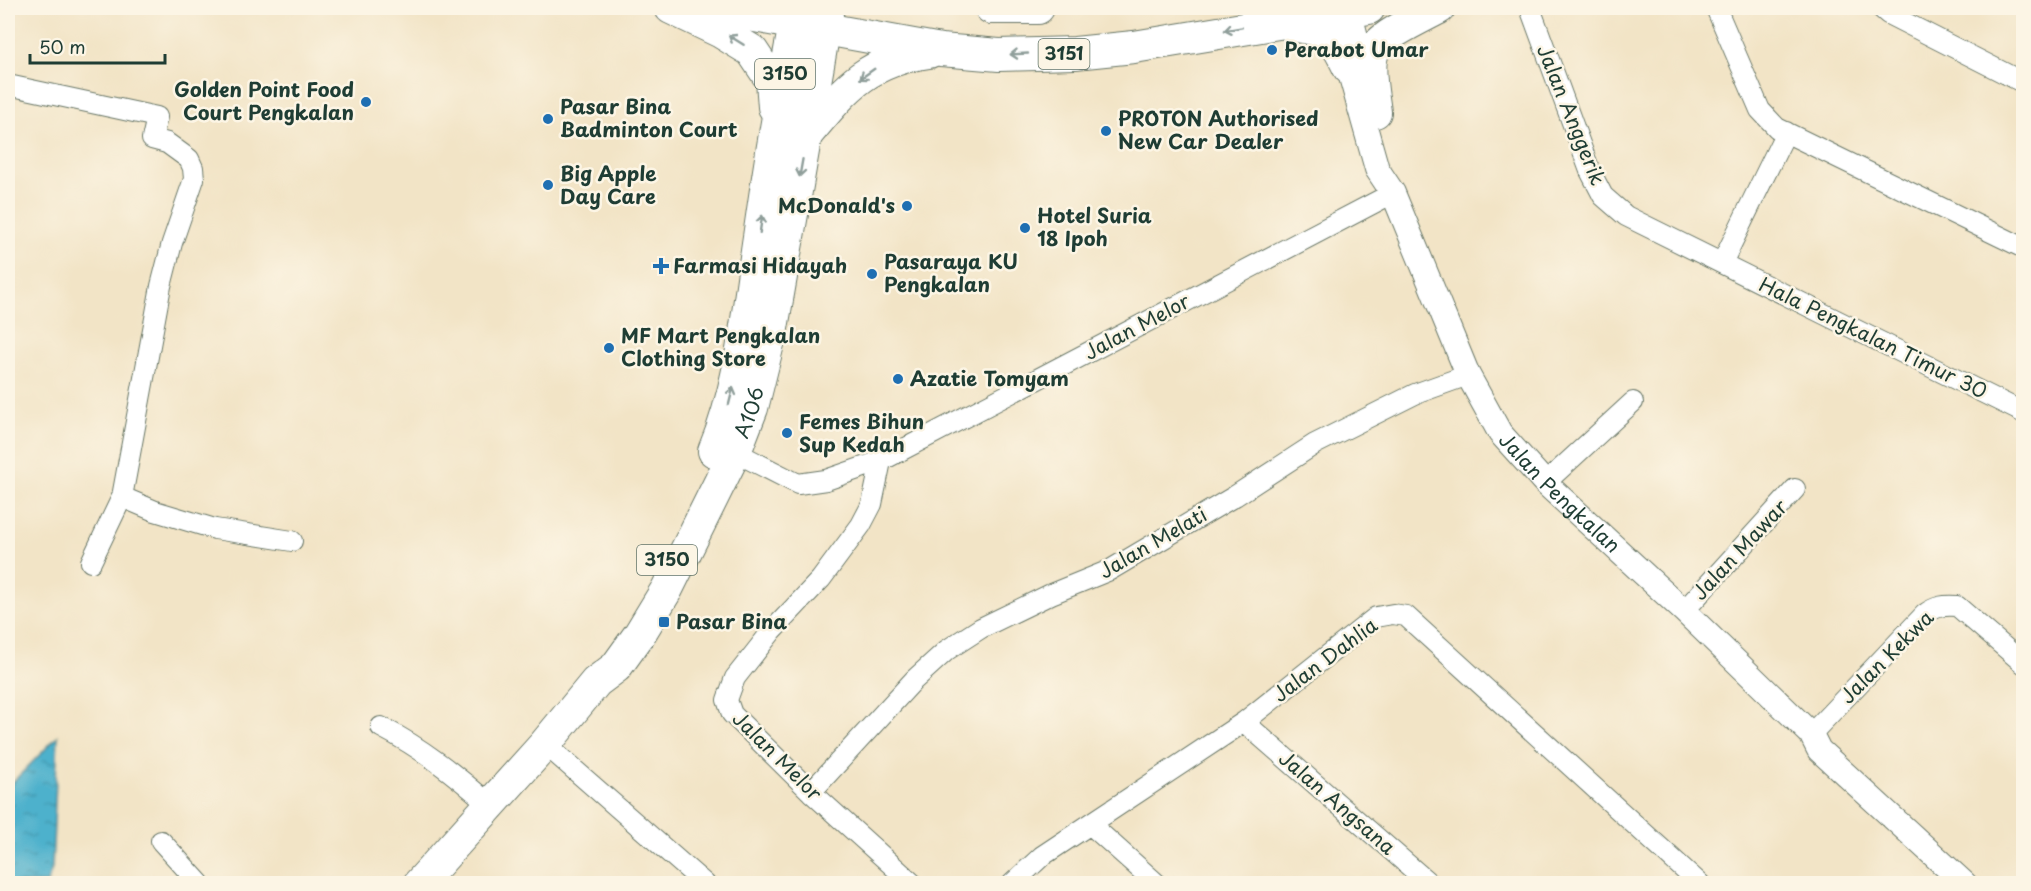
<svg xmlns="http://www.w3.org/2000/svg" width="2031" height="891" font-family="'Playpen Sans',sans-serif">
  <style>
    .water { fill: url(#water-ripples); stroke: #367780; stroke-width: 1.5 }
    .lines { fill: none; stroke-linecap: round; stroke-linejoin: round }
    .minor-casing { stroke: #697767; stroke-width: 22 }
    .tertiary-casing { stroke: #697767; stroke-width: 26 }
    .primary-casing { stroke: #697767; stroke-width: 34 }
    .minor { stroke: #fff; stroke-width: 20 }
    .tertiary { stroke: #fff; stroke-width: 24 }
    .primary { stroke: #fff; stroke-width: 32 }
    .oneway { stroke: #8f9e9a }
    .poi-dot { fill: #1f6fb2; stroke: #fcf5e5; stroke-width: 2 }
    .labels { text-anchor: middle; stroke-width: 5; stroke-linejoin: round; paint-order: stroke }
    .shield { fill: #fcf5e5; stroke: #617469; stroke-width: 1.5 }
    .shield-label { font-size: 18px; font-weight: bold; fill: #1f3d34 }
    .poi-label { font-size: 20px; font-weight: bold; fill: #1f3d34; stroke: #fcf5e5; text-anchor: start }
    .street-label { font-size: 20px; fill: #1f3d34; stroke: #fcf5e5 }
  </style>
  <defs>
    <pattern id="water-ripples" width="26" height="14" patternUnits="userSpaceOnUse" patternTransform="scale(1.5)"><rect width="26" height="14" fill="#4db1cc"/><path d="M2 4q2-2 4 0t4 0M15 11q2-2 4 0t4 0" fill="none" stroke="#3f91a6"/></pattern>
  </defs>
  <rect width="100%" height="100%" fill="#fcf5e5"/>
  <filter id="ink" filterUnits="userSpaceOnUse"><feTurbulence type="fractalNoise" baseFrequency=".0167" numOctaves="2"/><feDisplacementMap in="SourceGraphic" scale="12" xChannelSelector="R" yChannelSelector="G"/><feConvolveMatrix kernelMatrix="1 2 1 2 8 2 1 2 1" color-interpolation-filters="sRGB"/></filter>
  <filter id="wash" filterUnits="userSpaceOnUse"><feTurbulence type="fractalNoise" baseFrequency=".008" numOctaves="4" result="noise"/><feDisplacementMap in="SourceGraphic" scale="24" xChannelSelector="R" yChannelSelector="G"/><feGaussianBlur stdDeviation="1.35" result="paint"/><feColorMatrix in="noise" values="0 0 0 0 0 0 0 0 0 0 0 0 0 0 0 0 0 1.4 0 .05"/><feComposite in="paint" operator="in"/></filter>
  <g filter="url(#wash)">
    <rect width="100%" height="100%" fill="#f2e4c6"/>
    <path class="water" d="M58 736 52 868 47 883H8V795L11 784Z"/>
  </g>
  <g filter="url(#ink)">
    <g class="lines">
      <defs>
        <path id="minor" d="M1530 8 1590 171 1603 196 1626 216 2024 413
          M1716 8 1760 110 1777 128 2024 248
          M1881 8 1888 14 2024 83
          M8 85 157 117 152 139 167 143 189 159 193 168 194 179 172 243 161 286 122 497 155 511 215 529 292 541
          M1722 263 1786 132
          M735 452 798 484 826 480 881 461 1393 193
          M881 461 872 504 861 525 821 579 772 631 735 678 727 700 732 714 811 792 913 884
          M1545 483 1633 402
          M91 562 122 497
          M1684 611 1795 489
          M1244 722 1430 884
          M381 727C422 748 456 775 490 805
          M1811 734 1925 614C1936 606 1944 605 1957 606L2024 664
          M545 744 705 884
          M811 792 914 680 947 650 981 628 1051 594 1110 570 1235 496 1315 444 1415 394 1468 375
          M1091 825 1157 884
          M161 841 200 884
          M1012 884 1042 856 1244 722 1376 617 1393 614 1406 616 1700 884"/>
        <g id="tertiary">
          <path d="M1349 10 1365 72"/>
          <path id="s1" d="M1344 52 1377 169 1393 193 1468 375 1500 433 1545 483 1684 611 1811 734 1819 750 1965 884"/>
        </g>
        <g id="primary">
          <path d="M671 8 721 32 752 51 772 81 774 107"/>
          <path d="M710 8 941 50 999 55 1075 53 1134 47 1369 8"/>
          <path d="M991 8H1038"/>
          <path d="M1291 25C1331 32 1331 31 1349 68"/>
          <path d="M1375 112C1373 95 1365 61 1376 47 1385 34 1424 16 1439 8"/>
          <path d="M808 133C846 88 866 61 929 52"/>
          <path d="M714 451C742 384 748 308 759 237 770 160 783 84 798 8"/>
          <path id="s2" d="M419 884 545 744 596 682 616 667 639 635 667 589 735 452 752 408 772 328 828 8"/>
        </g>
      </defs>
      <use href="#minor" class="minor-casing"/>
      <use href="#tertiary" class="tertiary-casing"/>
      <use href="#primary" class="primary-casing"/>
      <use href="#minor" class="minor"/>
      <use href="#tertiary" class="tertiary"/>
      <use href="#primary" class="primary"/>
    </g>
    <defs><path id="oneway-shaft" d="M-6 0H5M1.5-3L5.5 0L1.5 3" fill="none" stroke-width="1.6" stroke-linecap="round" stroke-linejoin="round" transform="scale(1.5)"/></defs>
    <g class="oneway">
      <use href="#oneway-shaft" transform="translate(1233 29) rotate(170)"/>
      <use href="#oneway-shaft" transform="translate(736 40) rotate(-148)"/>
      <use href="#oneway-shaft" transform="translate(1019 54) rotate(177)"/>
      <use href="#oneway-shaft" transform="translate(867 74) rotate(145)"/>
      <use href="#oneway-shaft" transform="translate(801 168) rotate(100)"/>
      <use href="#oneway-shaft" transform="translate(761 224) rotate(-82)"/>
      <use href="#oneway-shaft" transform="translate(731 396) rotate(-76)"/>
    </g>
  </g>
  <g class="poi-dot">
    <circle cx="1272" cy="50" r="6"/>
    <circle cx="366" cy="102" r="6"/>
    <circle cx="548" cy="119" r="6"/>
    <circle cx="1106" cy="131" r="6"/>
    <circle cx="548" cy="185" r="6"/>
    <circle cx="907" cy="206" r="6"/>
    <circle cx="1025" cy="228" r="6"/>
    <path d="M658 257h6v6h6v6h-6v6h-6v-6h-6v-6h6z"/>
    <circle cx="872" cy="274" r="6"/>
    <circle cx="609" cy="348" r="6"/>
    <circle cx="898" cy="379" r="6"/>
    <circle cx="787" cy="433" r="6"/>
    <rect x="658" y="616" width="12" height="12" rx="3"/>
  </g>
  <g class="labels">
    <g class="shield">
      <rect x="1038.5" y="39" width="51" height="30" rx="4.5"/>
      <rect x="755" y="59" width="60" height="30" rx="4.5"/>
      <rect x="637" y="545" width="60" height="30" rx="4.5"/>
    </g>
    <g class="shield-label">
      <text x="1064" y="60">3151</text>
      <text x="785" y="80">3150</text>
      <text x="667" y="566">3150</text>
    </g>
    <g class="poi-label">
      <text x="1284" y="57">Perabot Umar</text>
      <text x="354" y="97" text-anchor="end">Golden Point Food<tspan x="354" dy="23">Court Pengkalan</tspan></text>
      <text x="560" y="114">Pasar Bina<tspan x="560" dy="23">Badminton Court</tspan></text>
      <text x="1118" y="126">PROTON Authorised<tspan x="1118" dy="23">New Car Dealer</tspan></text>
      <text x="560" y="181">Big Apple<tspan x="560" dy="23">Day Care</tspan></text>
      <text x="895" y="213" text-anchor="end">McDonald's</text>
      <text x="1037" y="223">Hotel Suria<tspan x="1037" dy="23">18 Ipoh</tspan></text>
      <text x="884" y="269">Pasaraya KU<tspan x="884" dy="23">Pengkalan</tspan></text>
      <text x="673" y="273">Farmasi Hidayah</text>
      <text x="621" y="343">MF Mart Pengkalan<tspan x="621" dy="23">Clothing Store</tspan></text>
      <text x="910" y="386">Azatie Tomyam</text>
      <text x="799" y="429">Femes Bihun<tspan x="799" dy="23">Sup Kedah</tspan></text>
      <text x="676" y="629">Pasar Bina</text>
    </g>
    <g class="street-label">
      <text transform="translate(1571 115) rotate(68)" y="7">Jalan Anggerik</text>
      <text transform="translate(1137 327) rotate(-28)" y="7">Jalan Melor</text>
      <text transform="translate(1873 338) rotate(26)" y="7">Hala Pengkalan Timur 30</text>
      <text dy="7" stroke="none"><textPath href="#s2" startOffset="582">A106</textPath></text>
      <text dy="7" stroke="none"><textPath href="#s1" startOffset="498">Jalan Pengkalan</textPath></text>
      <text transform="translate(1153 543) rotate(-30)" y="7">Jalan Melati</text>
      <text transform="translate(1740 550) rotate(-47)" y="7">Jalan Mawar</text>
      <text transform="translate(1887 657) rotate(-45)" y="7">Jalan Kekwa</text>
      <text transform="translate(1325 660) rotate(-37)" y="7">Jalan Dahlia</text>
      <text transform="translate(777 756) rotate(45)" y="7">Jalan Melor</text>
      <text transform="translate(1337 803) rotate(41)" y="7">Jalan Angsana</text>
    </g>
  </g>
  <rect width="2031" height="891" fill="none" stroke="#fcf5e5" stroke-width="30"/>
  <path d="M30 54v9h135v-9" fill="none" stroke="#1f3d34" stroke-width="3"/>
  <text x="39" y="54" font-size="18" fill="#1f3d34" stroke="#fcf5e5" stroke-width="4.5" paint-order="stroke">50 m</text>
</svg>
